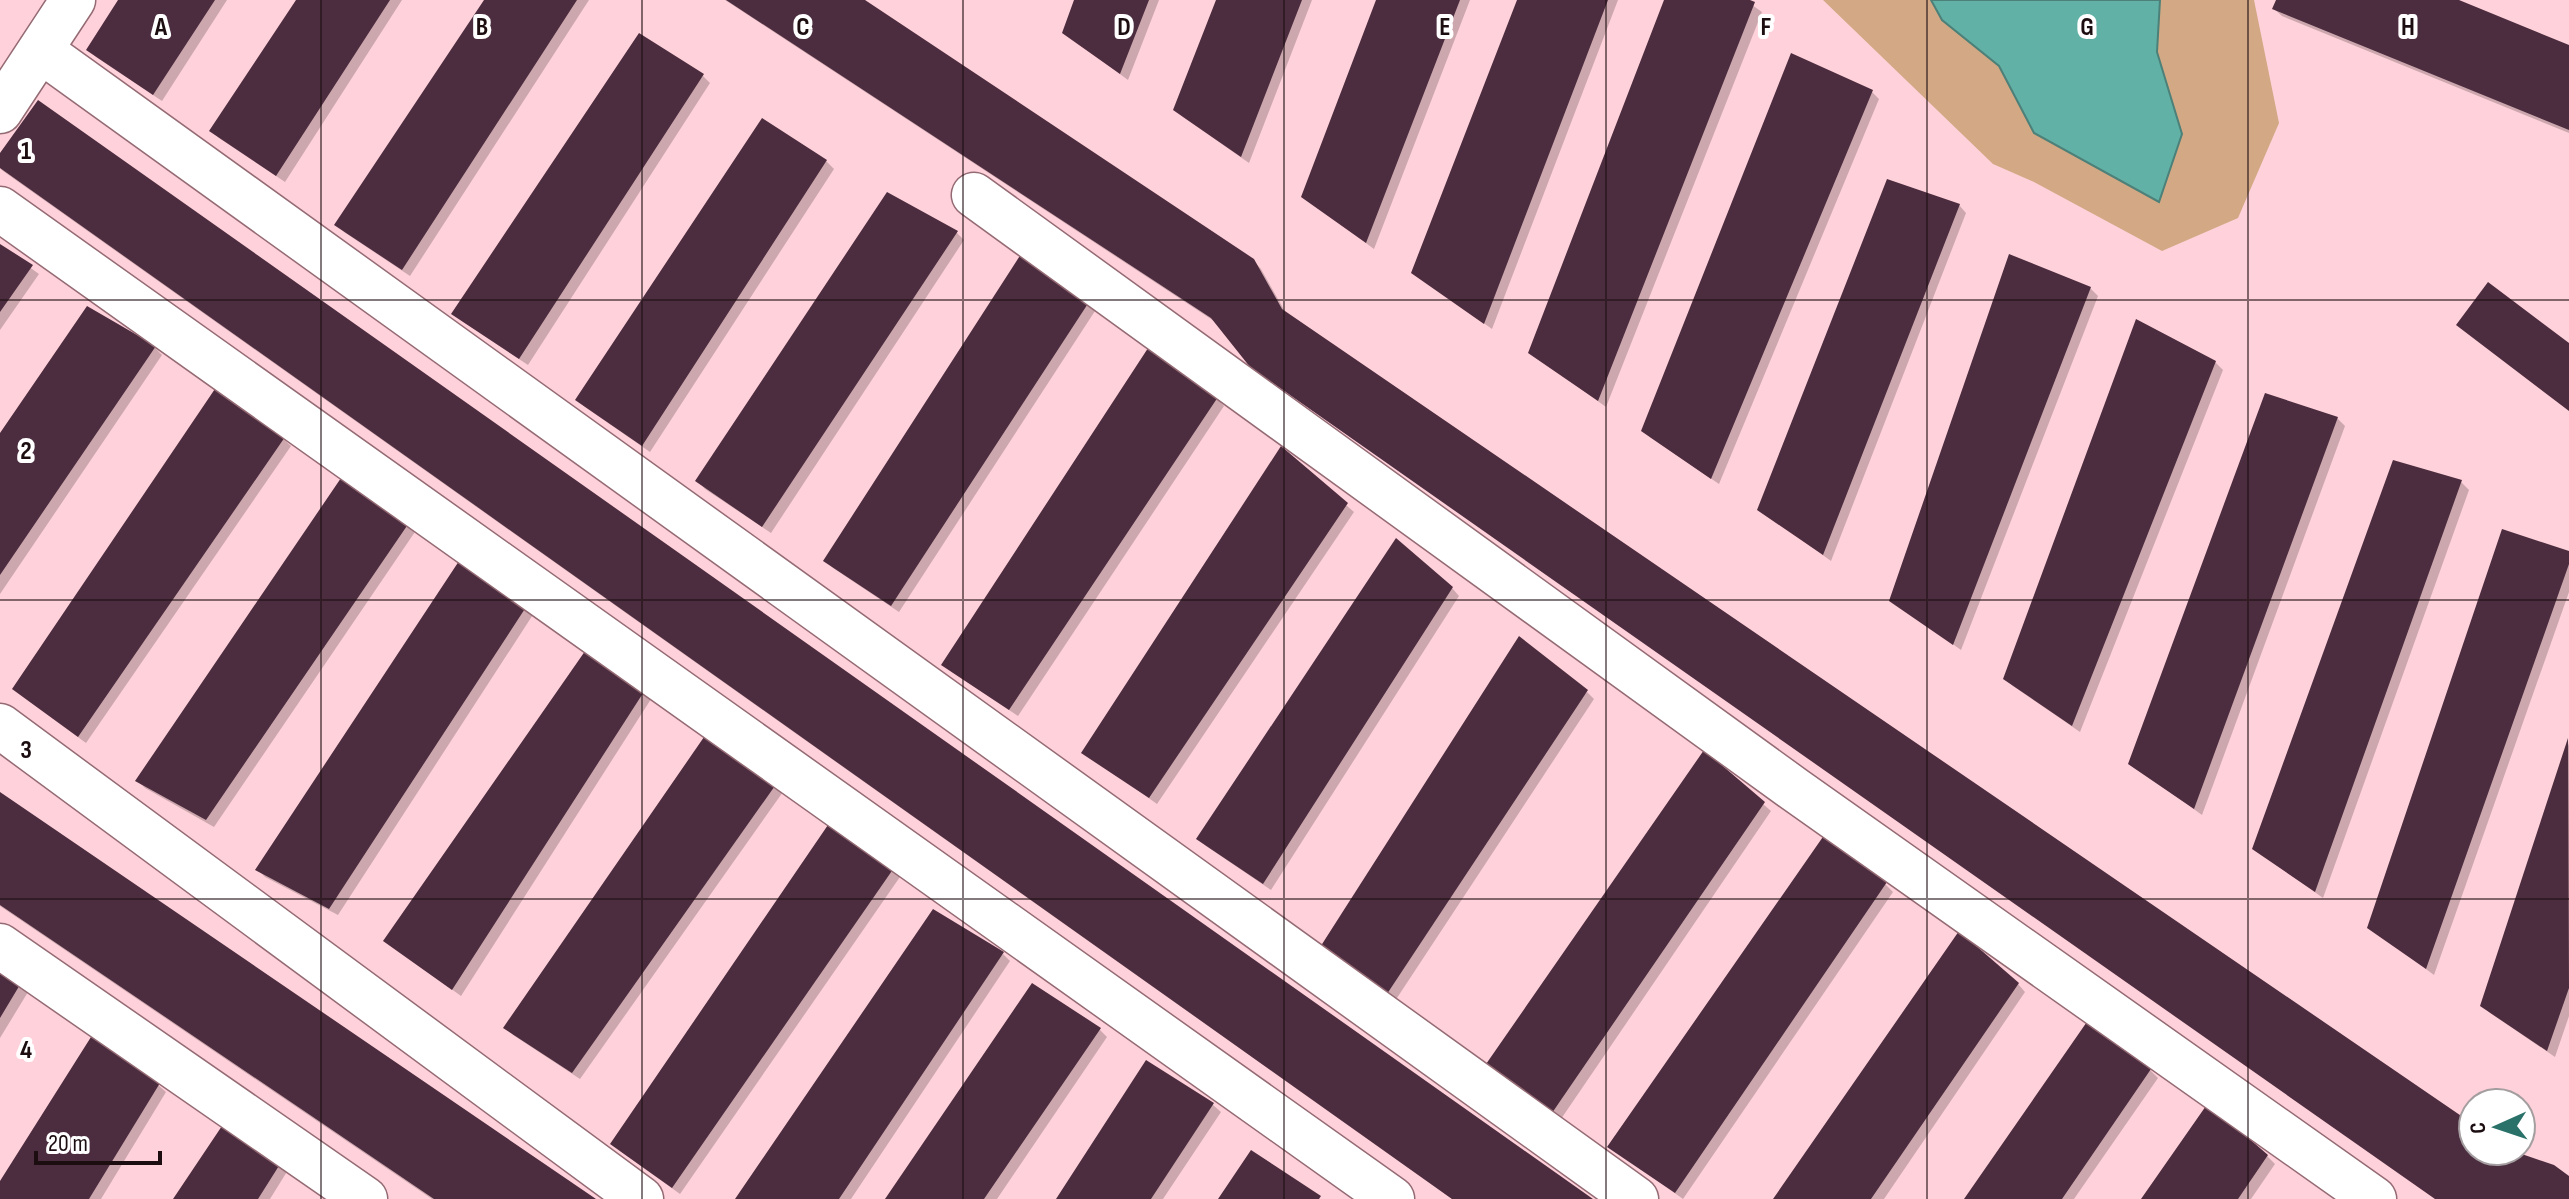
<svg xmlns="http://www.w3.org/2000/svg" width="2569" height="1199" font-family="'Sofia Sans Condensed',sans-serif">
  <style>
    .green { fill: #d2a984 }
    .water { fill: #61b1a6; stroke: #4c8079; stroke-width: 2 }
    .shadow { fill: #0003 }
    .building { fill: #4c2d3f }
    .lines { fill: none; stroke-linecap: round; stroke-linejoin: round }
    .minor-casing { stroke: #946b74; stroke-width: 47 }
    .minor { stroke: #fff; stroke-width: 44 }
    .grid { fill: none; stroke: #1c0d11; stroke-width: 2; stroke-opacity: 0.55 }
    .grid-label { font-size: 26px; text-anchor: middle; font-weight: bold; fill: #1c0d11; stroke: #fff; stroke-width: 8; stroke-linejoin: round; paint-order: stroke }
  </style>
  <rect width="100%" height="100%" fill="#ffd1da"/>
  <path class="green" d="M1823 0H1931L1942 20 1999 66 2034 133 2159 201 2182 134 2157 52 2160 0H2254L2279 123 2238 218 2162 251 2034 182 1993 164Z"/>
  <path class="water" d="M1931 0H2160L2157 52 2182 134 2159 202 2034 133 1999 66 1942 20Z"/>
  <path class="shadow" d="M121 0H227L162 101 96 57 88 49Z
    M298 0H402L285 182 219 138 211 130Z
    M486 0H589L410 276 344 232 337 224Z
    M725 0H861L1253 260 1261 269 1287 315 2473 1126V1151H2509L2569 1179V1199H2438L1217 323Z
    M1076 0H1159L1128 80 1064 33Z
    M1218 0H1312L1249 163 1183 117 1175 109Z
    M1378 0H1470L1374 249 1303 197Z
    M1519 0H1618L1492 329 1413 273Z
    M1667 0H1745L1762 12 1606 407 1531 353Z
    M2278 0H2453L2569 47V133L2282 16 2274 9Z
    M703 76 710 83 528 365 462 321 454 314Z
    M1872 92 1879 99 1719 484 1651 438 1643 431Z
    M0 157 1589 1199H1452L3 171 0 168Z
    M826 161 834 169 650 452 585 407 577 400Z
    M888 194 957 233 964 240 771 533 705 489 698 481Z
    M1959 205 1966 213 1831 561 1759 509Z
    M0 246 39 274 0 330Z
    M2090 288 2098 296 1961 650 1891 600Z
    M1087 304 1095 311 899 612 833 568 825 560Z
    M154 347 162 355 0 594V437Z
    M2215 362 2223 370 2080 732 2013 686 2006 679Z
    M1217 398 1224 406 1018 716 952 672 944 665Z
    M2337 418 2345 426 2202 815 2131 764Z
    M283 439 291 446 86 743 22 696Z
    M342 480 419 526 214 827 145 788 137 780Z
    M2461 482 2469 490 2323 898 2254 849Z
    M1346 505 1354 512 1157 804 1084 752Z
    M2569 554V592L2434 975 2369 927Z
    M462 561 536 610 338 915 265 877 257 869Z
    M1452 588 1459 596 1271 890 1206 846 1198 839Z
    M590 647 653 696 461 996 385 941Z
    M1587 692 1594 699 1393 1004 1328 959Z
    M713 727 790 782 580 1079 513 1035 506 1027Z
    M2569 743V1016L2555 1057 2490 1013 2482 1005Z
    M0 795 593 1199H432L0 906Z
    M1763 804 1771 811 1561 1119 1494 1074Z
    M831 825 902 874 680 1194 620 1151Z
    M1885 884 1893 892 1683 1199 1610 1147Z
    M1003 954 1010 961 851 1199H737Z
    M0 974 20 984 28 992 0 1038Z
    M2018 984 2025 992 1884 1199H1776Z
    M1099 1029 1107 1037 997 1199H887Z
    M1146 1063 1213 1105 1221 1112 1163 1199H1059Z
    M2150 1070 2158 1078 2074 1199H1967Z
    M158 1085 166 1092 101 1199H0V1184Z
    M228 1120 288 1170 270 1199H176Z
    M2267 1156 2275 1164 2251 1199H2144Z"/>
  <path class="building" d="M118 0H215L153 95 86 50Z
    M296 0H390L276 176 209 131Z
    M484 0H577L402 270 334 225Z
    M726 0H865L1254 259 1282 309 2473 1124V1151H2513L2554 1165 2569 1176V1199H2435L1250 367 1211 318Z
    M1074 0H1149L1120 74 1062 33Z
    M1216 0H1302L1241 157 1173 110Z
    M1376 0H1460L1366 243 1301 197Z
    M1517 0H1608L1484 324 1411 273Z
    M1664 0H1750L1755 2 1598 401 1528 353Z
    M2276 0H2459L2569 45V130L2272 9Z
    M639 33 704 74 519 359 451 314Z
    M1791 53 1873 90 1711 479 1641 431Z
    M38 100 1593 1199H1452L0 168V153Z
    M762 118 827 160 642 446 575 400Z
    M1887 179 1960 204 1823 555 1757 510Z
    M887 192 958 231 762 527 695 481Z
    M0 244 33 265 0 312Z
    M1023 251 1089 302 891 606 823 561Z
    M2009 254 2091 287 1953 645 1889 601Z
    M2488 282 2569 343V411L2456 325Z
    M87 306 156 346 0 575V433Z
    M2136 319 2216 361 2072 726 2003 679Z
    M1152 342 1218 397 1009 710 941 665Z
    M221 380 285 437 78 737 12 689Z
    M2265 393 2338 417 2194 809 2128 764Z
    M1281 446 1348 503 1149 798 1081 753Z
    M2393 460 2462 480 2315 892 2252 849Z
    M341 478 413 517 206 820 135 781Z
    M2502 529 2569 551V564L2426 969 2367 928Z
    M1396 538 1453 587 1263 884 1196 839Z
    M461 558 530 601 329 909 255 870Z
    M1519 636 1588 690 1385 997 1317 952Z
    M590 644 647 687 452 990 383 941Z
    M713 724 784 773 572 1073 503 1028Z
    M2568 738 2569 988 2547 1051 2480 1006Z
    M1704 750 1765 802 1552 1113 1484 1067Z
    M0 792 596 1199H434L0 905Z
    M830 822 896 865 672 1188 610 1144Z
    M1827 831 1887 882 1675 1193 1607 1147Z
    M933 909 1004 952 839 1199H735Z
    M1959 931 2019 983 1871 1199H1773Z
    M0 971 21 983 0 1018Z
    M1032 983 1101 1028 984 1199H885Z
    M2091 1016 2151 1069 2062 1199H1964Z
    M91 1037 160 1083 89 1199H0V1181Z
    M1146 1060 1214 1103 1151 1199H1056Z
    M2208 1103 2268 1155 2238 1199H2141Z
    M228 1117 282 1161 258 1199H173Z
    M1251 1150 1321 1196 1319 1199H1218Z"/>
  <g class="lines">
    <defs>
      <path id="minor" d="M40 50 1636 1199
        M0 111 73 0
        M974 195 1794 789 2374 1199
        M0 209 1392 1199
        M0 726 641 1199
        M0 946 365 1199"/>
    </defs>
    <use href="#minor" class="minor-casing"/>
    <use href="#minor" class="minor"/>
  </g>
  <path class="grid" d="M321 0V1199M642 0V1199M963 0V1199M1284 0V1199M1606 0V1199M1927 0V1199M2248 0V1199M0 300H2569M0 600H2569M0 899H2569"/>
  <g class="grid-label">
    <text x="161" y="35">A</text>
    <text x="482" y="35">B</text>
    <text x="803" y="35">C</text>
    <text x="1124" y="35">D</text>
    <text x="1445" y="35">E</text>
    <text x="1766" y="35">F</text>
    <text x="2087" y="35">G</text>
    <text x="2408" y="35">H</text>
    <text x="26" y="159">1</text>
    <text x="26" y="459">2</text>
    <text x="26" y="758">3</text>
    <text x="26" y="1058">4</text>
  </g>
  <g transform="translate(2497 1127) rotate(267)"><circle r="38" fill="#ffffff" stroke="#a49ea0" stroke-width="2"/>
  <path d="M0-6L14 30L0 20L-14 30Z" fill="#2a7169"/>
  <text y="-12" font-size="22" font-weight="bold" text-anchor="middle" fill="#1c0d11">С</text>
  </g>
  <path d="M36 1151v12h124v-12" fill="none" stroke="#1c0d11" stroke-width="4"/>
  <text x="48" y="1151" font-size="24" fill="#1c0d11" stroke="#ffffff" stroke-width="6" paint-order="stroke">20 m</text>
</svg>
